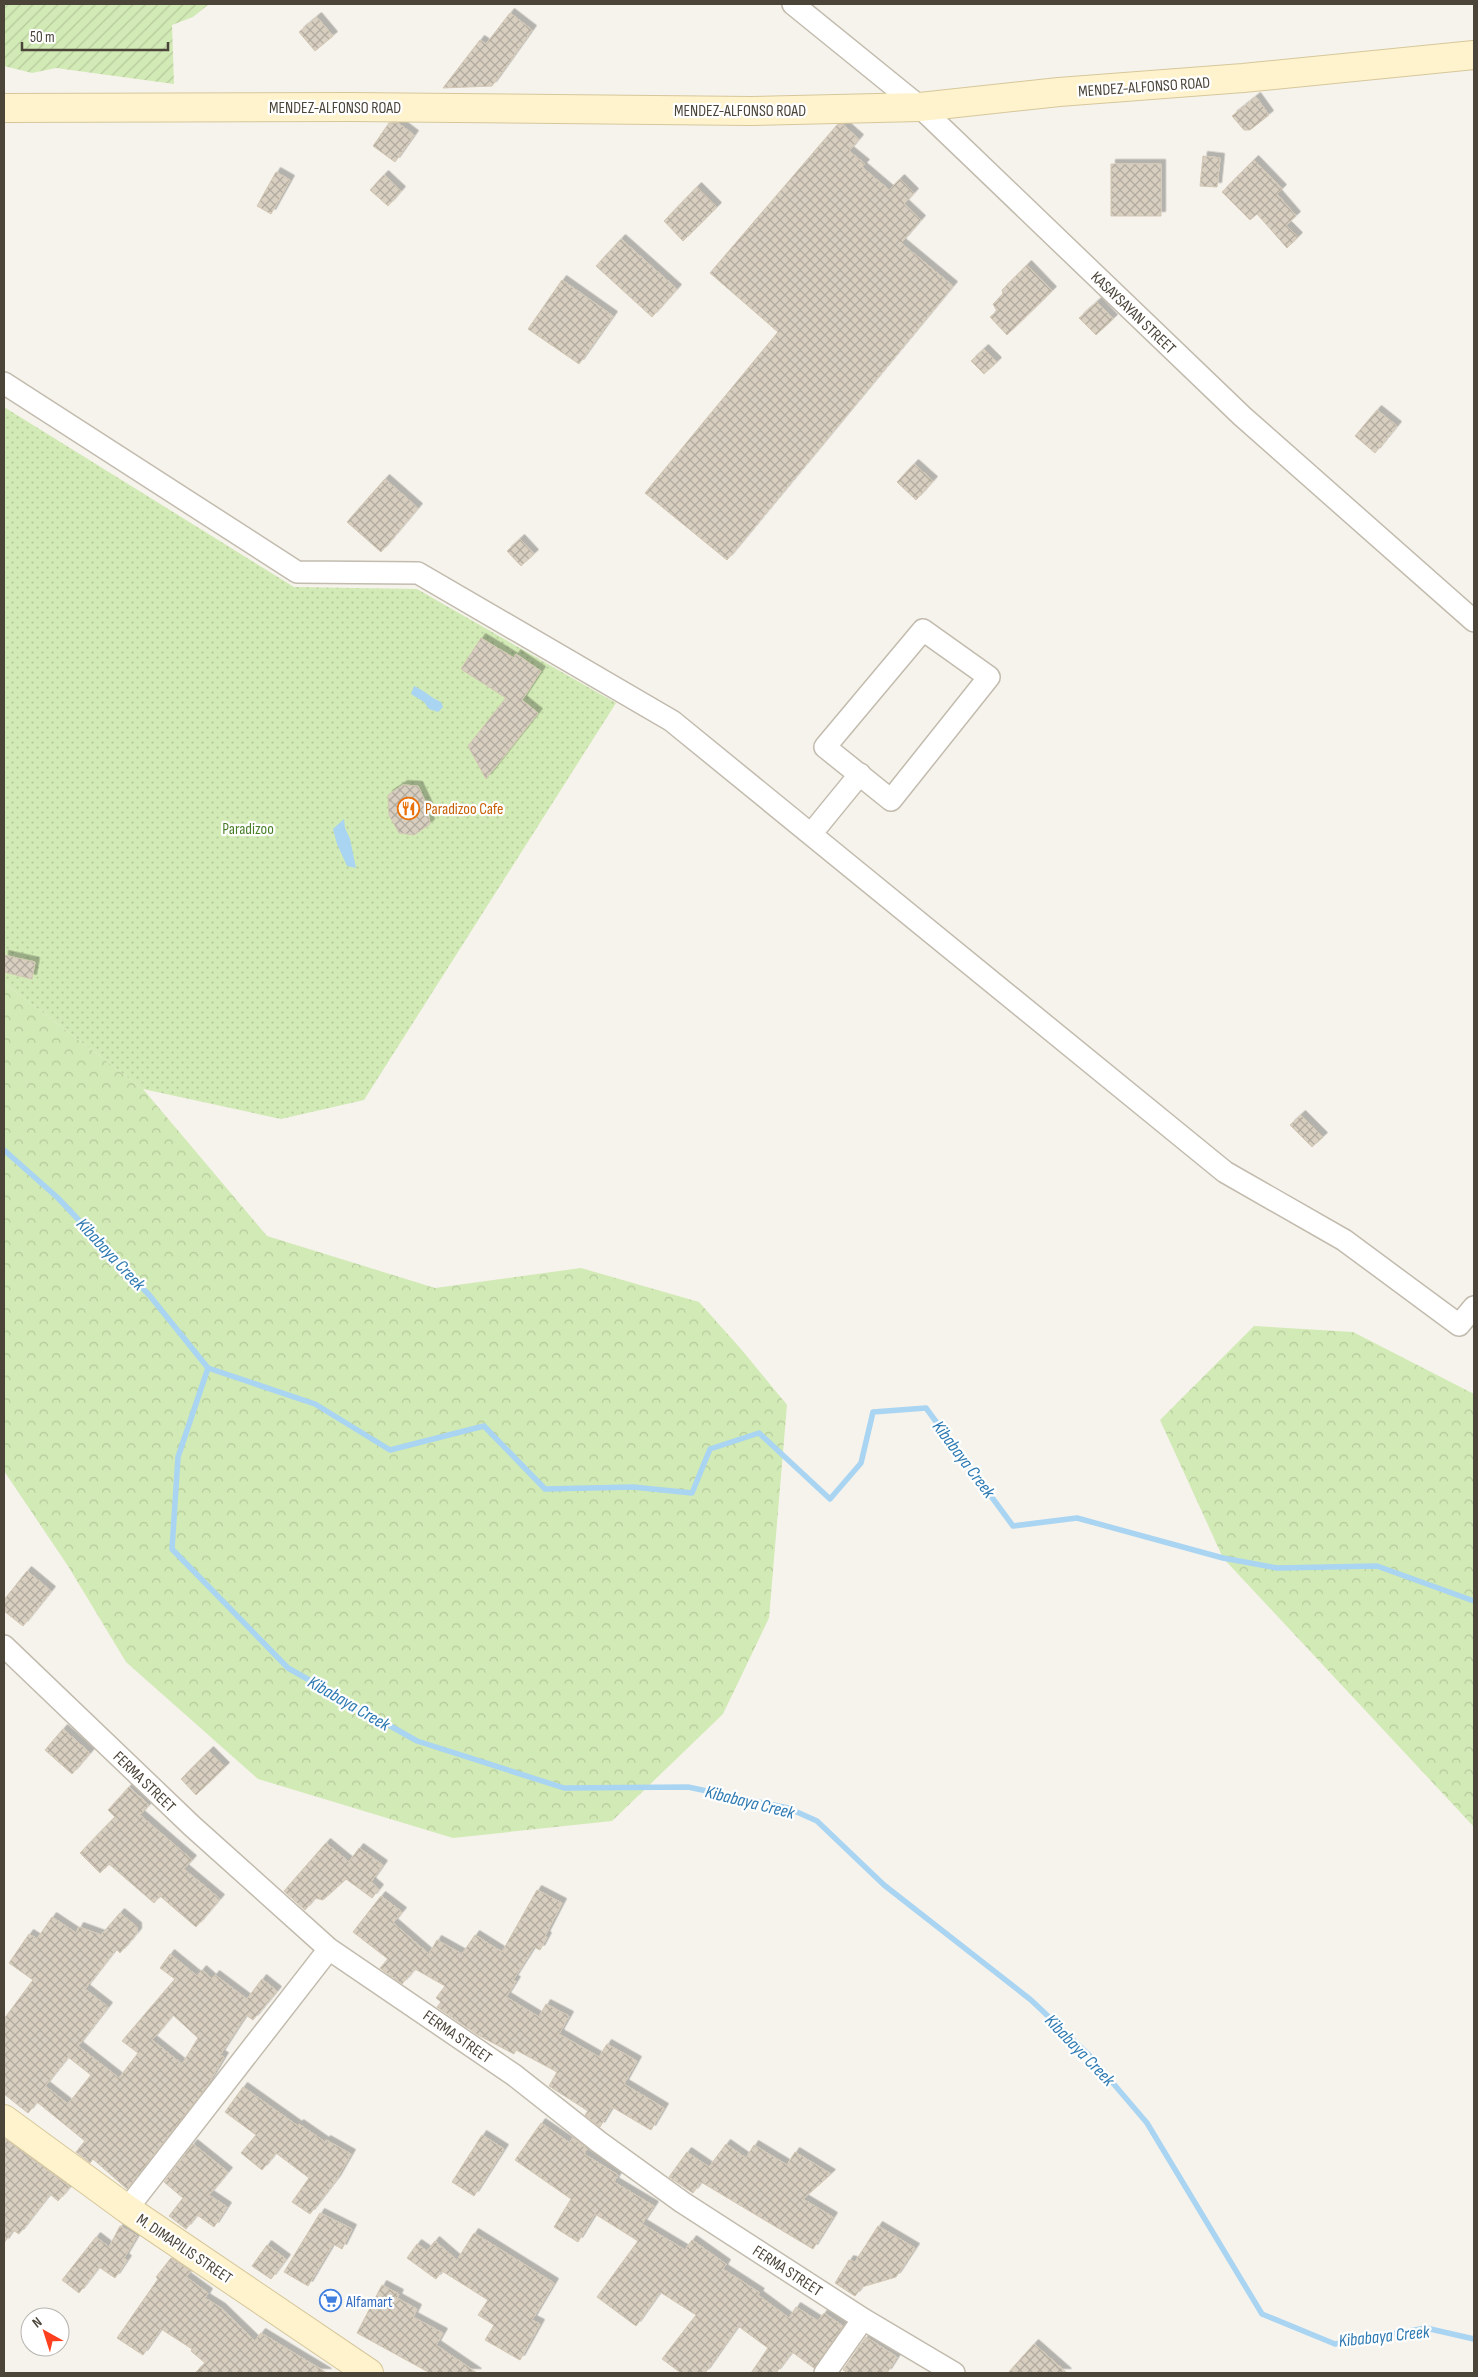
<svg xmlns="http://www.w3.org/2000/svg" width="1478" height="2377" font-family="'Sofia Sans Condensed',sans-serif">
  <style>
    .forest { fill: url(#forest-crowns) }
    .park { fill: url(#park-dots) }
    .garden { fill: url(#garden-furrows) }
    .water { fill: #a9d4f2 }
    .lines { fill: none; stroke-linecap: round; stroke-linejoin: round }
    .stream { stroke: #a9d4f2; stroke-width: 5.5 }
    .building { fill: url(#building-cross-hatch); stroke: #d3c7b4; fill-rule: evenodd; filter: url(#shadow) }
    .minor-casing { stroke: #c2bbae; stroke-width: 24 }
    .secondary-casing { stroke: #d6c79b; stroke-width: 30 }
    .minor { stroke: #fff; stroke-width: 21 }
    .secondary { stroke: #fff3cd; stroke-width: 28 }
    .labels { text-anchor: middle; stroke-width: 4.5; stroke-linejoin: round; paint-order: stroke }
    .street-label { font-size: 16px; fill: #4b4439; stroke: #fff }
    .food-label { font-size: 16px; fill: #c56008; stroke: #fff; text-anchor: start }
    .park-label { font-size: 16px; fill: #4a7f2a; stroke: #fff }
    .shop-label { font-size: 16px; fill: #366cbe; stroke: #fff; text-anchor: start }
    .water-label { font-size: 18px; font-style: italic; fill: #2e7ab2; stroke: #fff }
  </style>
  <defs>
    <pattern id="forest-crowns" width="20" height="18" patternUnits="userSpaceOnUse" patternTransform="scale(1.25)"><rect width="20" height="18" fill="#d2eab5"/><path d="M2 6a3 3 0 1 1 6 0M12 15a3 3 0 1 1 6 0" fill="none" stroke="#b6ca9c"/></pattern>
    <pattern id="park-dots" width="8" height="8" patternUnits="userSpaceOnUse" patternTransform="scale(1.25)"><rect width="8" height="8" fill="#d2eab5"/><path d="M2 2h.1M6 6h.1" fill="none" stroke="#b6ca9c" stroke-width="1.8" stroke-linecap="round"/></pattern>
    <pattern id="garden-furrows" width="10" height="10" patternUnits="userSpaceOnUse" patternTransform="scale(1.25)"><rect width="10" height="10" fill="#d2eab5"/><path d="M-1 1l2-2M0 10L10 0M9 11l2-2" fill="none" stroke="#b6ca9c"/></pattern>
    <pattern id="building-cross-hatch" width="8" height="8" patternUnits="userSpaceOnUse" patternTransform="scale(1.25)"><rect width="8" height="8" fill="#d8cfc1"/><path d="M0 0l8 8M0 8l8-8" fill="none" stroke="#b1aa9e"/></pattern>
    <filter id="shadow"><feDropShadow dx="4.5" dy="-4.5" stdDeviation="0" flood-color="#0004"/></filter>
  </defs>
  <rect width="100%" height="100%" fill="#f6f3ec"/>
  <path class="forest" d="M4 983 143 1089 267 1236 435 1288 581 1268 699 1302 741 1349 787 1405 769 1618 723 1714 612 1821 453 1838 258 1779 126 1662 68 1566 4 1471Z
    M1254 1326 1353 1332 1474 1394V1827L1223 1558 1160 1420Z"/>
  <path class="park" d="M4 407 294 587 417 589 616 703 364 1100 281 1119 143 1089 4 983Z"/>
  <path class="garden" d="M4 4H209L193 17 172 25 174 84 56 68 32 73 4 66Z"/>
  <path class="water" d="M414 686C424 690 431 698 441 702L443 707 438 712 429 709 424 702 411 694Z
    M344 819 345 828 350 839 356 868 347 866 337 844 333 829Z"/>
  <g class="lines">
    <path class="stream" d="M4 1150 58 1198 150 1296 208 1368 315 1404 390 1450 484 1426 545 1489 633 1487 692 1493 710 1449 759 1433 830 1499 861 1463 873 1412 926 1408 1013 1526 1077 1518 1223 1558 1277 1568 1377 1566 1474 1601
      M208 1368 178 1457 172 1549 288 1668 417 1741 564 1788 688 1787 788 1808 817 1821 884 1885 1031 2000 1089 2055 1147 2123 1262 2314 1335 2344 1426 2328 1474 2339"/>
  </g>
  <path class="building" d="M510 13 532 30 492 86 443 88 480 40 486 44Z
    M317 17 333 36 315 51 299 32Z
    M1256 97 1269 115 1250 130H1244L1232 116Z
    M389 123H398L414 135 395 162 373 146Z
    M842 124 859 139 849 151 865 164 862 167 889 190 900 179 914 193 904 204 921 220 901 243 953 286 727 560 645 493 778 332 710 273 837 125Z
    M1203 156 1220 158 1217 187 1200 186Z
    M1254 160 1282 189 1277 194 1296 216 1286 225 1298 237 1287 248 1257 214 1250 220 1222 192Z
    M1111 164H1161V216H1111Z
    M276 172 290 180 271 214 257 206Z
    M384 175 401 191 388 206 370 190Z
    M697 187 717 207 683 241 664 221Z
    M621 239 677 289 652 317 596 266Z
    M1027 265 1052 291 1007 335 990 317 997 311 993 304 1003 294 1002 290Z
    M562 280 613 316 579 364 528 329Z
    M1097 302 1113 319 1096 335 1079 318Z
    M984 349 997 362 984 374 971 361Z
    M1377 410 1397 426 1375 453 1355 436Z
    M914 464 933 481 916 500 897 482Z
    M385 479 418 508 381 552 347 522Z
    M520 539 534 554 521 566 507 551Z
    M481 638 514 658 516 654 541 671 522 700 538 713 486 779 468 746 506 698 461 669Z
    M403 785 418 786 427 805 430 824 414 835 399 833 389 815 388 795Z
    M4 955 35 962 32 979 4 972Z
    M1301 1115 1323 1137 1312 1147 1290 1125Z
    M27 1571 51 1591 23 1626 4 1611V1600Z
    M63 1729 90 1753 72 1774 45 1750Z
    M209 1751 225 1767 196 1795 181 1779Z
    M129 1787 149 1805 140 1815 192 1860 184 1869 220 1899 196 1927 160 1896 154 1903 109 1864 100 1873 80 1853 115 1817 108 1810Z
    M326 1843 349 1862 359 1848 383 1865 371 1882 379 1889 372 1898 346 1879 323 1900 315 1898 305 1910 284 1891Z
    M537 1890 562 1903 545 1936 547 1937 540 1950 534 1947 513 1980 516 1981 506 1997 539 2017 546 2004 569 2016 559 2034 599 2057 607 2044 637 2061 624 2084 664 2108 651 2130 612 2107 600 2127 585 2115 588 2111 549 2086 557 2072 516 2050 514 2054 478 2035 437 2007 441 2002 436 1998 445 1986 415 1969 402 1984 380 1968 388 1959 353 1932 381 1896 402 1912 393 1923 429 1954 437 1940 462 1954 475 1935 502 1952Z
    M120 1913 137 1927V1933L120 1953 116 1949 85 1989 108 2007 78 2046 119 2078 138 2053 122 2041 175 1979 160 1968 170 1954 197 1976 202 1970 212 1979 215 1975 247 1999 262 1979 277 1991 253 2020 246 2015 220 2055 224 2057 205 2089 127 2189 93 2159 90 2163 76 2152 85 2141 37 2102 28 2113 4 2094V2019L33 1980 9 1963 29 1934 37 1939 52 1917 76 1933 79 1927 101 1935ZM173 2015 198 2038 182 2064 152 2040ZM68 2057 91 2075 68 2104 45 2086Z
    M243 2087 298 2126 299 2124 325 2142 326 2140 351 2154 336 2180 310 2214 292 2202 309 2178 276 2153 262 2170 241 2153 256 2135 225 2112Z
    M541 2123 570 2143 573 2137 587 2149 584 2154 618 2175 614 2182 654 2206 642 2224 685 2250 692 2240 726 2264 723 2269 760 2293 758 2295 789 2318 796 2307 818 2321 824 2313 843 2326 814 2368 792 2352 776 2373H751L768 2348 738 2326 705 2373H681L662 2359 696 2315 660 2292 636 2326 597 2297 638 2241 595 2214 578 2242 554 2227 571 2199 515 2160Z
    M482 2135 504 2149 474 2196 452 2182Z
    M4 2138 70 2187 58 2201 50 2194 19 2234 13 2230 4 2243Z
    M193 2144 228 2172 209 2195 227 2207 214 2227 197 2215 186 2229 169 2216 183 2198 164 2182Z
    M726 2144 746 2158 754 2145 787 2165 795 2152 831 2174 803 2199 833 2217 813 2249 701 2182 693 2193 669 2177 687 2152 709 2167Z
    M320 2213 352 2229 342 2249 333 2244 308 2286 284 2272Z
    M120 2226 137 2236 124 2258 127 2260 115 2278 99 2267 79 2293 62 2280 96 2237 109 2247Z
    M878 2226 915 2248 896 2277 862 2287 855 2296 835 2283 849 2260 855 2262Z
    M474 2233 554 2283 532 2320 540 2324 520 2360 485 2340 494 2325 478 2315 488 2300 442 2271 436 2279 407 2258 417 2244 427 2251 435 2241 457 2260Z
    M267 2245 286 2259 271 2279 252 2266Z
    M171 2258 191 2271 186 2277 208 2293 205 2298 221 2308 255 2341 261 2333 327 2373H195L205 2363 191 2351 192 2349 161 2329 143 2355 117 2338 158 2279 156 2277Z
    M382 2285 399 2294 397 2298 417 2309 413 2317 443 2333 436 2345 477 2373H430L357 2333Z
    M866 2337 897 2357 887 2373H848L843 2370Z
    M1034 2344 1067 2373H1008Z"/>
  <g class="lines">
    <defs>
      <path id="minor" d="M793 4 920 107 1242 416 1474 621
        M4 383 297 572 418 573 672 721 1225 1172 1344 1240 1459 1325 1474 1307
        M923 630 989 677 891 800 825 747Z
        M811 834 860 774
        M4 1646 192 1826 329 1949 514 2075 599 2142 682 2202 863 2319 954 2373
        M127 2209 329 1949
        M825 2373 863 2319"/>
      <path id="secondary" d="M4 108 351 107 751 111 920 107 1059 92 1243 78 1474 55
        M4 2119 127 2209 369 2373"/>
    </defs>
    <use href="#minor" class="minor-casing"/>
    <use href="#secondary" class="secondary-casing"/>
    <use href="#minor" class="minor"/>
    <use href="#secondary" class="secondary"/>
  </g>
  <defs>
    <symbol id="restaurant-ring" viewBox="-11 -11 22 22"><circle r="9.5" fill="#fff" stroke="#e8710a" stroke-width="1.5"/><path d="M-5-6h1v4h1v-4h1v4h1v-4h1v5L-1.5 .5V6h-2V.5L-5-1ZM5-6V6H3V1.5H1.5Q1.5-4 5-6Z" fill="#e8710a"/></symbol>
    <symbol id="supermarket-ring" viewBox="-11 -11 22 22"><circle r="9.5" fill="#fff" stroke="#3f7fe0" stroke-width="1.5"/><path d="M-6-5.5h2.5l.6 2H6L4.5 2H-2.5L-4.4-4H-6ZM-1.5 3.2a1.3 1.3 0 1 0 .1 0ZM3 3.2a1.3 1.3 0 1 0 .1 0Z" fill="#3f7fe0"/></symbol>
  </defs>
  <g fill-rule="evenodd">
    <use href="#restaurant-ring" x="396" y="796" width="25" height="25"/>
    <use href="#supermarket-ring" x="318" y="2288" width="25" height="25"/>
  </g>
  <g class="labels">
    <g class="street-label">
      <text transform="translate(1144 86) rotate(-4)" y="6">MENDEZ-ALFONSO ROAD</text>
      <text x="335" y="113">MENDEZ-ALFONSO ROAD</text>
      <text x="740" y="116">MENDEZ-ALFONSO ROAD</text>
      <text transform="translate(1134 312) rotate(44)" y="6">KASAYSAYAN STREET</text>
      <text transform="translate(145 1781) rotate(44)" y="6">FERMA STREET</text>
      <text transform="translate(458 2036) rotate(35)" y="6">FERMA STREET</text>
      <text transform="translate(185 2248) rotate(34)" y="6">M. DIMAPILIS STREET</text>
      <text transform="translate(788 2270) rotate(33)" y="6">FERMA STREET</text>
    </g>
    <g class="food-label">
      <text x="425" y="814">Paradizoo Cafe</text>
    </g>
    <g class="park-label">
      <text x="248" y="834">Paradizoo</text>
    </g>
    <g class="shop-label">
      <text x="346" y="2307">Alfamart</text>
    </g>
    <g class="water-label">
      <text transform="translate(111 1254) rotate(47)" y="6">Kibabaya Creek</text>
      <text transform="translate(964 1459) rotate(53)" y="6">Kibabaya Creek</text>
      <text transform="translate(349 1703) rotate(30)" y="6">Kibabaya Creek</text>
      <text transform="translate(750 1802) rotate(14)" y="6">Kibabaya Creek</text>
      <text transform="translate(1080 2050) rotate(46)" y="6">Kibabaya Creek</text>
      <text transform="translate(1384 2336) rotate(-6)" y="6">Kibabaya Creek</text>
    </g>
  </g>
  <rect width="1478" height="2377" fill="none" stroke="#4b4439" stroke-width="10"/>
  <g transform="translate(45 2332) rotate(321)"><circle r="24" fill="#ffffff" stroke="#b7b4b0"/>
  <path d="M0-4L9 19L0 12L-9 19Z" fill="#fc3f1d"/>
  <text y="-8" font-size="14" font-weight="bold" text-anchor="middle" fill="#4b4439">N</text>
  </g>
  <path d="M22 42v8h146v-8" fill="none" stroke="#4b4439" stroke-width="2.5"/>
  <text x="30" y="42" font-size="15" fill="#4b4439" stroke="#ffffff" stroke-width="4" paint-order="stroke">50 m</text>
</svg>
